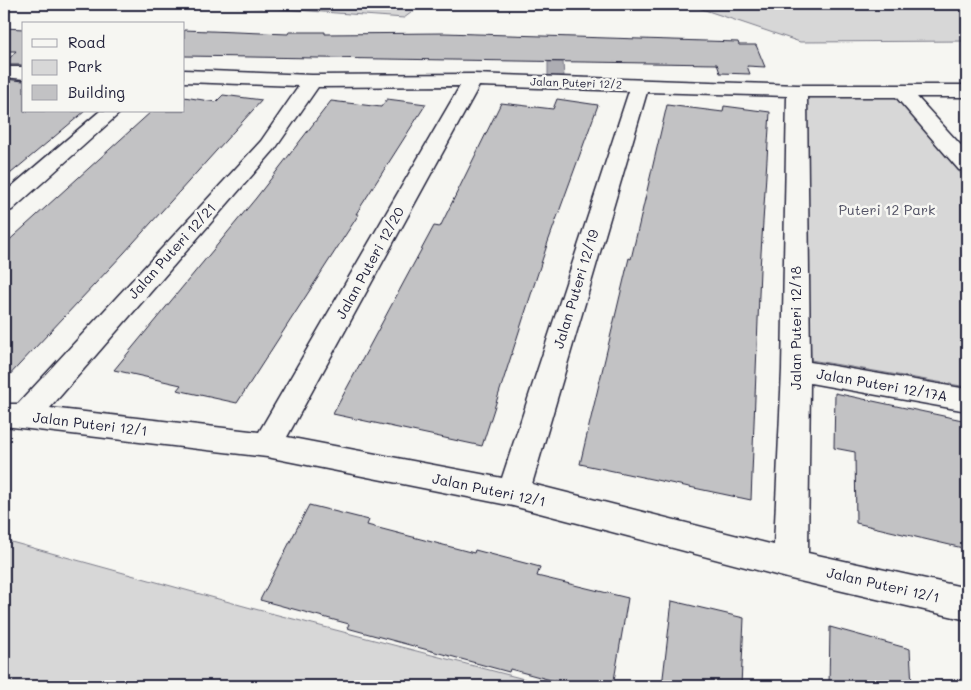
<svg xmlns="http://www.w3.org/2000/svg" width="971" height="690" font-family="Mali,sans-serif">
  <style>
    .green { fill: #d7d7d7; stroke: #7c7c89 }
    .water { fill: #adadb3; stroke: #757583 }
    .building { fill: #c2c2c4; stroke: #22223b }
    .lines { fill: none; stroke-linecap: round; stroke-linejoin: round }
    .minor-casing { stroke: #22223b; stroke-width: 3 }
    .minor { fill: #f6f6f2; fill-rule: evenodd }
    .labels { text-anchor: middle; stroke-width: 5; stroke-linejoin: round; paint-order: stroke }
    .far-street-label { font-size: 11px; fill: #22223b; stroke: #f6f6f2 }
    .park-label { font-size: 14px; fill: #4f4f62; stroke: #f6f6f2 }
    .street-label { font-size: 14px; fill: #22223b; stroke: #f6f6f2 }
  </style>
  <rect width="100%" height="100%" fill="#f6f6f2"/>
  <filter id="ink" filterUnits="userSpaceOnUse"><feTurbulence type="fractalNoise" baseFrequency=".02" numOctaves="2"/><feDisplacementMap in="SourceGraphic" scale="10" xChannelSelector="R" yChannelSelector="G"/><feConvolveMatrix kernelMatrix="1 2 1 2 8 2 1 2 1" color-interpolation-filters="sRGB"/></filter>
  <g filter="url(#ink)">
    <path class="green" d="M215 4H423L404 18Z
      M687 4H967V41L800 42Z
      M804 97H897L967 181V387L811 360Z
      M4 540 251 608 551 686H4Z"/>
    <path class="water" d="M548 62H563L564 77H548Z"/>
    <path class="building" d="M4 28 24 29V65H4L16 51H4Z
      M184 30 288 34 289 32H325V34L444 33 738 42 739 45H756L765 67 747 66 750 74 720 73 717 64 184 56Z
      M4 79 24 81V111H85L4 179Z
      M223 95 262 100 124 253 4 381V245L152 111H184V97L216 102Z
      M387 99 426 104 356 214H359L237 403 177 390 181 385 114 370 256 198 331 101 381 107Z
      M557 99 598 105 548 242 482 446 333 414 434 226 440 227 501 103 553 109Z
      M667 105 723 112 724 106 770 112 760 269 751 500 580 464 629 258 631 259Z
      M835 393 967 421V549L856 523 855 452 834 448Z
      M309 505 369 520 367 525 474 553 475 550 540 567 537 576 628 598 613 686H573L510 669 509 672 347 628 349 624 260 600Z
      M672 601 744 618 741 686H662Z
      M830 627 910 649 912 686H829Z"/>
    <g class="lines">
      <defs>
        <path id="minor" d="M4 67H24V79L4 77Z
          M184 70 312 75 473 74 797 85H967V97H917L967 152V171L959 170 896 97H807L810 362 967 389V411L810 383 808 553 967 588V620L791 579 513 506 267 457 4 426V404H18L261 141 299 86 184 82ZM460 86 259 432 50 408 275 149 318 87ZM479 86 629 91 502 478 287 437ZM647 92 787 96 782 370 774 545 532 484Z
          M100 111H122L12 210 4 212V193Z"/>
      </defs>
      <use href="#minor" class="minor-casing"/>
      <use href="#minor" class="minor"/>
    </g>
  </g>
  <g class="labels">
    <g class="far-street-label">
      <text transform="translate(576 83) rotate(2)" y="4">Jalan Puteri 12/2</text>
    </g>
    <g class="park-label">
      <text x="887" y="215">Puteri 12 Park</text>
    </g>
    <g class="street-label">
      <text transform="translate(172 251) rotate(-48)" y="5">Jalan Puteri 12/21</text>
      <text transform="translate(370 263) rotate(-61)" y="5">Jalan Puteri 12/20</text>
      <text transform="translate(576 289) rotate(-73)" y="5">Jalan Puteri 12/19</text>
      <text transform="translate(796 328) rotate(-90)" y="5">Jalan Puteri 12/18</text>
      <text transform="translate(882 385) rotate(10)" y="5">Jalan Puteri 12/17A</text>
      <text transform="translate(90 424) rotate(7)" y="5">Jalan Puteri 12/1</text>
      <text transform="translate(489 490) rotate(12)" y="5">Jalan Puteri 12/1</text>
      <text transform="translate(883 585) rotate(13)" y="5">Jalan Puteri 12/1</text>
    </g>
  </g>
  <rect width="971" height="690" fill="none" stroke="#f6f6f2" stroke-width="20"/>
  <rect x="10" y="10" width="951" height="670" fill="none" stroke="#22223b" stroke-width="2" filter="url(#ink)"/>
  <rect x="22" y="22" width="162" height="90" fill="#f6f6f2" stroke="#a1a1a9"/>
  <rect x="32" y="39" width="25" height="8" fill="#f6f6f2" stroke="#a1a1a9"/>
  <text x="68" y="48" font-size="15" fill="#22223b">Road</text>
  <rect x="32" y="60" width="25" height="15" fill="#d7d7d7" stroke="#a1a1a9"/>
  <text x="68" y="72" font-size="15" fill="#22223b">Park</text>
  <rect x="32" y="85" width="25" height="15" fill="#c2c2c4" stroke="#a1a1a9"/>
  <text x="68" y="98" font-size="15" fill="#22223b">Building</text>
</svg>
